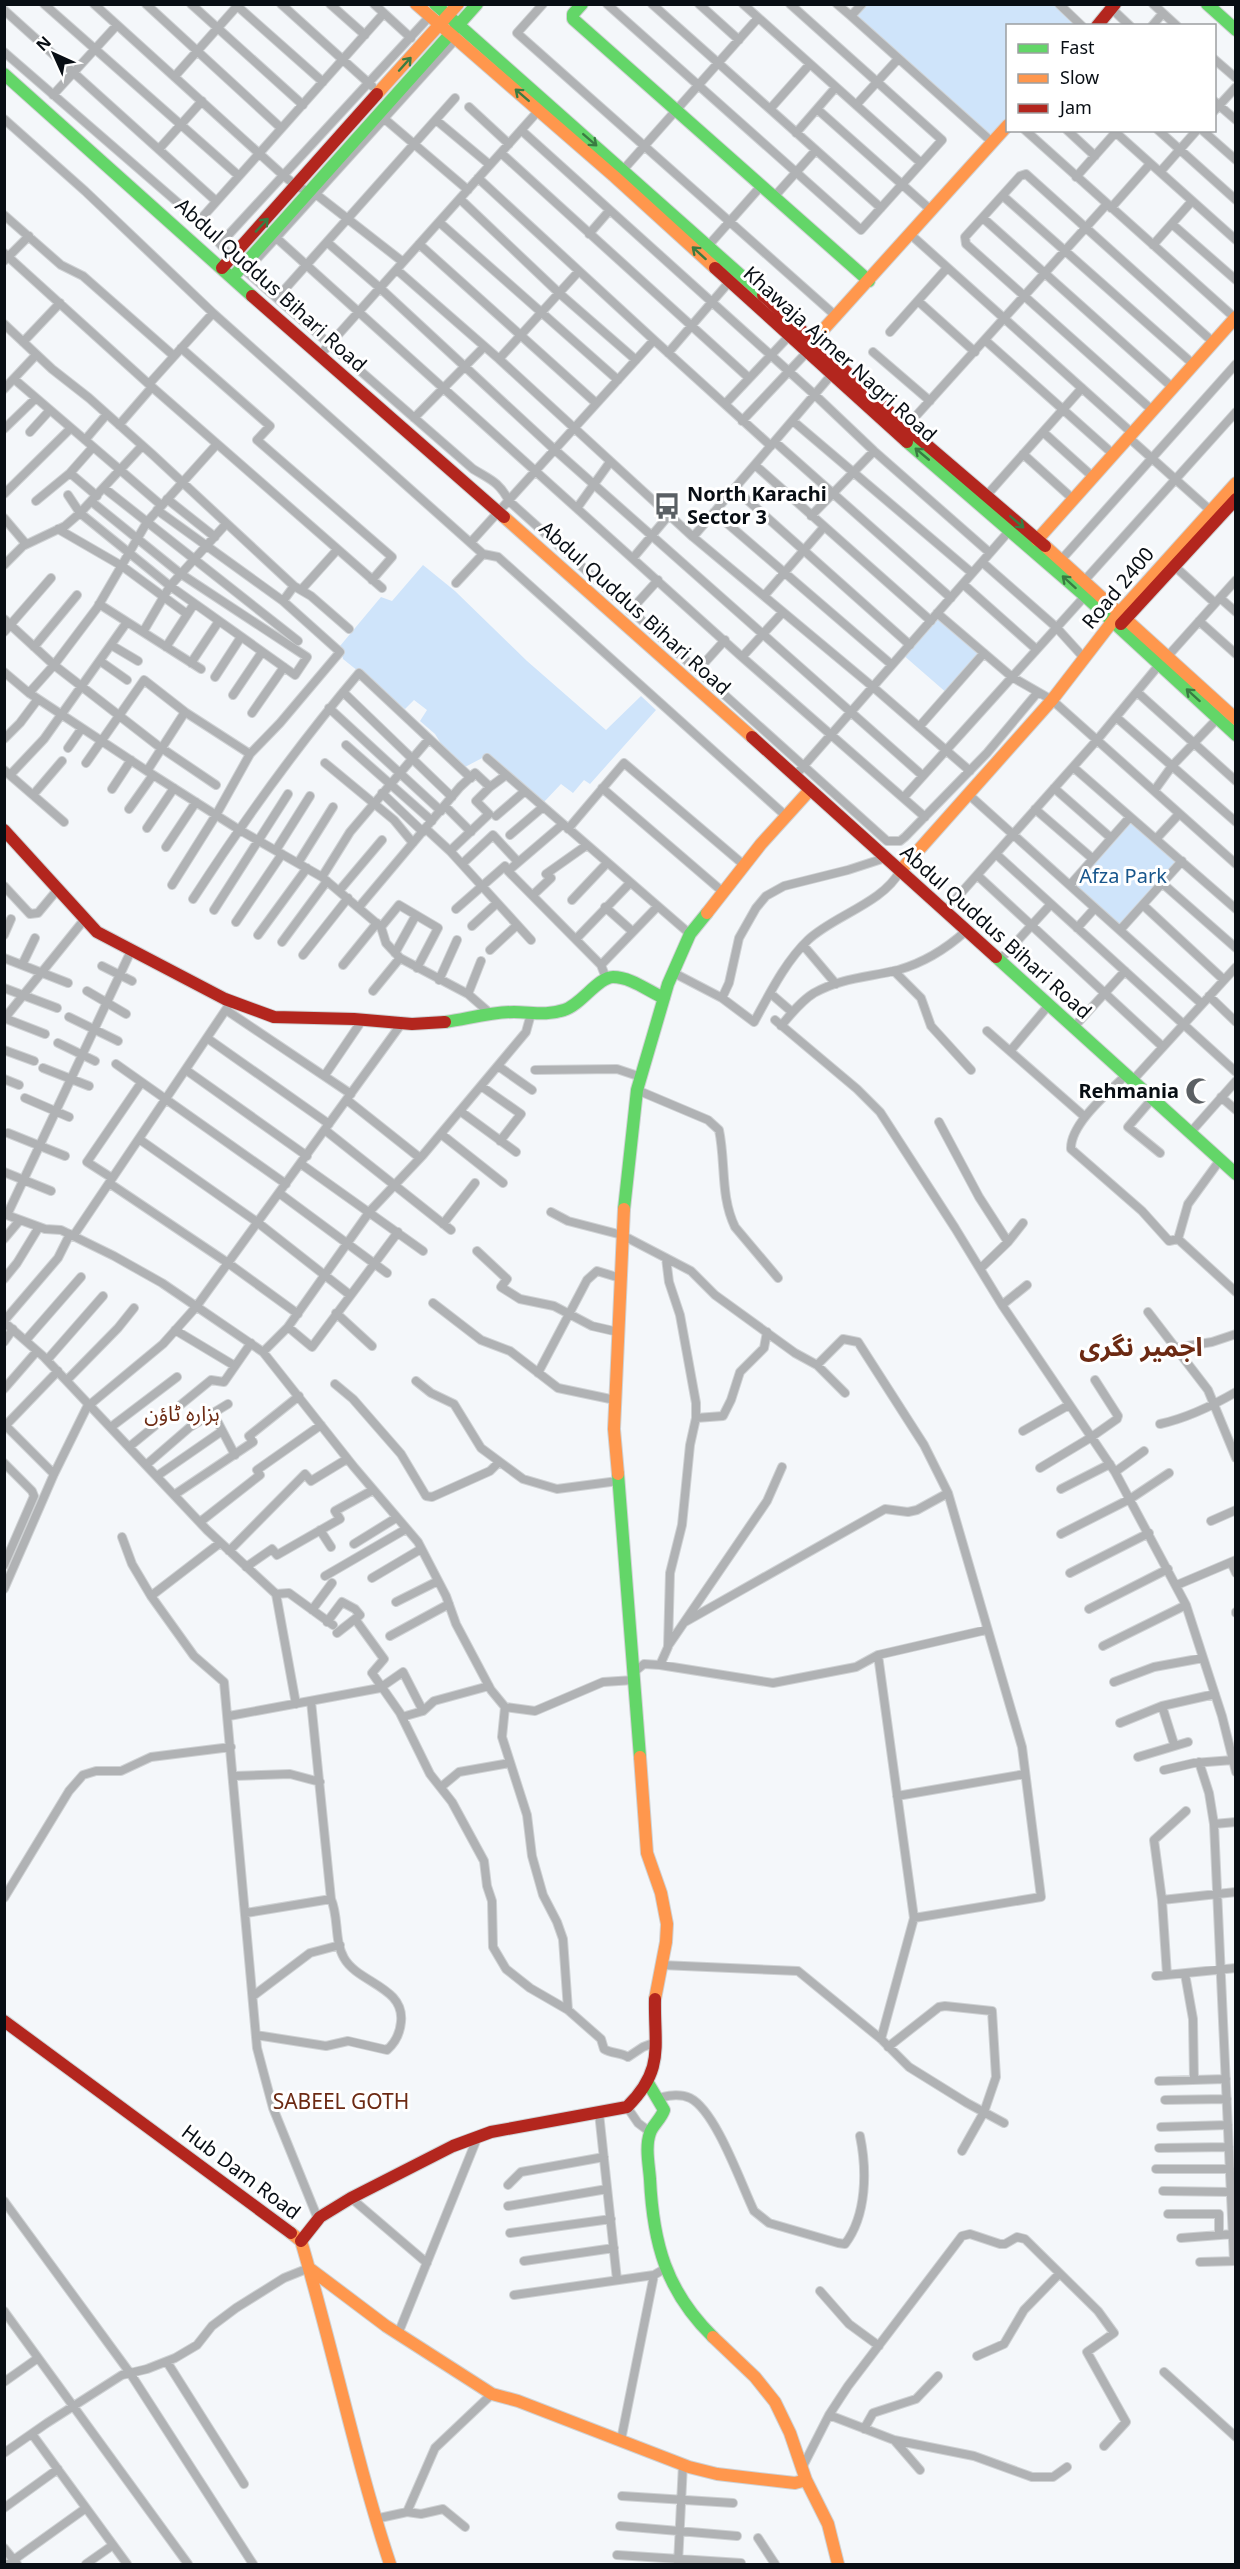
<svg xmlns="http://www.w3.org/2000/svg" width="1240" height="2569" font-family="'Noto Sans','Noto Sans Arabic',sans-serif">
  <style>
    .green { fill: #cfe4fa }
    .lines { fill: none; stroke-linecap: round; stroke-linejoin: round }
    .street-casing { stroke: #cfd2d4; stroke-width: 10 }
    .fast-casing { stroke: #cfd2d4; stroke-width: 14 }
    .slow-casing { stroke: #cfd2d4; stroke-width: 14 }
    .jam-casing { stroke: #cfd2d4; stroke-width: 14 }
    .street { stroke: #b0b2b4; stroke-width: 8 }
    .fast { stroke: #63d668; stroke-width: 12 }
    .slow { stroke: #ff974d; stroke-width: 12 }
    .jam { stroke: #b3261e; stroke-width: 12 }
    .oneway { stroke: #3a7c42 }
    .labels { text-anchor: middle; stroke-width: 6; stroke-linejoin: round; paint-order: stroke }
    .street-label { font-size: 20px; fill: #080e14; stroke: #fff }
    .poi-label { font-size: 20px; font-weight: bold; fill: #080e14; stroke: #fff; text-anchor: start }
    .park-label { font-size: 20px; fill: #18568c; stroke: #fff }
    .neighbourhood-label { font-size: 21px; fill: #6c2a13; stroke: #fff }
    .district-label { font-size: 26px; font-weight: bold; fill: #6c2a13; stroke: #fff }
  </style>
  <rect width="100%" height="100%" fill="#f4f7fa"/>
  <path class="green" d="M863 4H1055L1079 25 1008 26 1007 126 994 141 853 15Z
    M423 565 455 591 527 661 606 730 641 696 656 710 590 784 584 780 573 793 561 784 543 803 486 756 465 767 443 747 435 734 420 721 427 710 414 700 405 709 343 659 340 646 381 597 392 601Z
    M937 613 984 653 948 694 902 654Z
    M1130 817 1182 861 1120 930 1070 885Z"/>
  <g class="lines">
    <defs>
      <path id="street" d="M44 4 239 176
        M94 4 284 176 298 187 317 195 403 262
        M146 4 281 128
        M191 4 303 105
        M235 4 323 82
        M281 4 372 86
        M330 4 365 35
        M374 4 411 38
        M543 4 517 33 837 317
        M607 4 861 230 942 140 790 4
        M652 4 881 208
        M699 4 739 40
        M743 4 921 163
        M837 4 851 16
        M862 4 851 16 992 142
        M1059 4 1082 26
        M1153 4 1177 26
        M1112 9 1130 26
        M4 10 216 201
        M430 16 220 244 241 267 473 469C491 480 499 482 509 501L887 841H900L905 837 987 753 1038 692
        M1152 26 1163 13
        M4 52 199 221 220 244
        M1214 59 1236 78
        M175 76 239 4
        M53 95 117 25
        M1214 101 1236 120
        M856 105 898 59
        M469 107 509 144
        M770 109 810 64
        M817 109 932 211
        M1214 111 1236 87
        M380 115 468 190
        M4 119 85 191 213 313 483 554 456 583
        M436 120 490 165
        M521 130 815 395 874 451 990 553
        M1025 130 1235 318
        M1067 130 1095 156
        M1113 130 1236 240
        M1158 130 1236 200
        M1202 130 1236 160
        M796 133 836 87
        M159 149 202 101
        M501 153 749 378
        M623 170 758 18
        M1160 172 1197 130
        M1076 177 1115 133
        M478 178 654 340
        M1003 196 1193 364
        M774 197 816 150
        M460 199 559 293 636 360
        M1111 208 1150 164
        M4 215 61 265 83 276 174 356
        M983 218 1172 387
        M199 221 384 13
        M439 222 618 380
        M1172 224 1236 280
        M272 234 742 657 925 817
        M589 234 609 211
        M910 234 1132 433
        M328 243 380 288 555 450 923 776
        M419 244 596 403
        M1153 245 1192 201
        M708 246 761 186
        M4 253 152 387 382 588
        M4 261 29 236
        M397 270 499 359 693 537 873 687 970 771
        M246 271 456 39
        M277 298 455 98
        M918 301 975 352
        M4 324 52 369 89 398 153 455 294 586 311 596 349 629
        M890 332 947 268
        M986 341 1113 454
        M23 342 60 303
        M181 348 270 426 257 440 392 557 372 580
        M873 352 930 401
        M668 353 730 281
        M320 355 539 110
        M499 359 579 271
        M14 379 161 505
        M149 384 213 313
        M4 389 36 355
        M725 404 790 335
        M1152 410 966 244 965 237 1020 176 1026 174 1213 342
        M414 418 484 347
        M742 421 808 351
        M793 421 972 573
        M119 425 152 387
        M906 427 1107 204
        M4 429 36 398
        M30 432 50 410
        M1043 432 1093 477
        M1128 437 1211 511
        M85 440 107 414
        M775 442 951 598
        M1023 454 1073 499
        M755 465 931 621
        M70 473 97 496
        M104 488 298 641
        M735 489 910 645
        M4 494 71 428
        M68 495 80 513 170 586 295 675 307 657 181 574 92 502
        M987 495 1082 388
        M167 499 215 537
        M36 501 70 473 93 447
        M577 508 610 462
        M157 510 283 601 340 652 280 723 250 754 216 815 172 885
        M714 512 892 665
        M811 516 874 451
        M4 518 26 544
        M58 529 122 566 187 614
        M693 537 833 373
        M471 542 654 340 771 446
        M483 554 498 557 786 816
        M633 558 669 515
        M1061 560 1236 364
        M982 562 1056 627 1085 659
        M1171 563 1215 603
        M4 565 23 546 65 526 80 513 142 446
        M1084 581 1236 412
        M963 584 1036 649
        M301 590 337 550
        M764 596 824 527
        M1220 598 1236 612
        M283 601 294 586
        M99 604 201 669
        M630 611 658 580
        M937 613 1012 677 1052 700 1236 864
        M4 619 54 665 157 745 216 785
        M1199 621 1236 654
        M4 632 51 578
        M143 632 170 586 226 524
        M111 645 138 661
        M34 647 77 595
        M166 647 194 604
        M742 657 783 612
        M1167 657 1236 580
        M100 661 127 680
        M191 663 219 621
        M698 670 725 640
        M4 672 29 693 147 771 238 829 322 877 381 927 386 943 400 958 468 994 491 1014
        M215 677 241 637
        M343 692 452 797
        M1137 692 1236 781
        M29 693 54 665 97 608 147 522 217 444
        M233 695 262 652
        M329 708 441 811
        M252 713 284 667
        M1116 717 1236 822
        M919 727 984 653
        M4 739 20 723 38 699
        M346 745 432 821
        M68 748 82 728
        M487 758 690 934
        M86 763 144 680 185 712 250 754
        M325 763 394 820 413 843
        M1073 767 1236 909
        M4 770 64 822
        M147 771 185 712
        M10 775 44 739 127 622
        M794 777 1010 530
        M602 788 723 892
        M1054 788 1111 838
        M112 789 131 760
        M1154 791 1172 766 1218 718
        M382 793 423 832
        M968 794 1202 1004
        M33 795 62 761
        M904 797 1085 596
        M445 806 471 832
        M129 809 153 775
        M1035 809 1093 859
        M496 816 525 791
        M563 824 508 871 601 965 606 978
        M147 828 174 788
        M425 828 450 851 531 940
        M568 829 624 763 744 865
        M510 835 543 807
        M1156 839 1179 814
        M166 847 196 802
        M276 850 310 796
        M450 851 489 814 476 801 490 787
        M996 854 1236 1072
        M298 863 333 807
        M462 864 493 835 518 862
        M977 875 1163 1047
        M322 877 350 832 429 739
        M1162 883 1236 948
        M1070 885 1130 817
        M4 886 30 914 38 913 58 889
        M339 891 382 840
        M533 895 551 878 546 874 587 845
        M193 899C244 820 298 745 359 673L471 778
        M572 900 607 863
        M1143 905 1224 980
        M359 907 460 787 475 773 490 787 506 775
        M605 907 632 931
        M456 909 505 866 508 871
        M214 910 288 794
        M945 911 1097 740 1159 665
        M236 922 282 854
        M472 926 497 903
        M381 927 399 905 438 928 417 968
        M1077 928 1095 908
        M1120 930 1182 861
        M4 935 11 919
        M258 935 307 868
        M576 939 630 883
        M282 942 327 881
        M803 945 836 984
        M490 950 517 925
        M395 953 416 915
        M303 955 348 898
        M4 958 68 983
        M999 961 1051 904
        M22 965 35 938
        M343 965 377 923
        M601 965 657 907
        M102 966 132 981
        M894 971 921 998 931 1026 971 1070
        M674 973 722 998 754 1022C769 995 785 962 808 940 833 916 883 903 900 871
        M439 980 457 940
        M4 988 57 1008
        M87 991 126 1014
        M373 991 400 958
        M770 993 792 1012
        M468 994 481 961
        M1209 996 1236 1022
        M722 998 729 983 739 938 756 908 766 896 784 886 848 870 885 858
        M226 1010 351 1094
        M69 1017 118 1041
        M4 1018 45 1034
        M4 1019 84 920
        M775 1020 857 1089 880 1112 955 1228 1002 1305 1115 1472 1186 1605 1222 1716 1236 1772
        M781 1026C790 1015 801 1001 814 993 840 978 870 977 898 970 923 963 947 948 966 931
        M1073 1028 1125 971
        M987 1031 1085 1117
        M207 1038 329 1124
        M58 1043 95 1061
        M4 1050 34 1061
        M1011 1050 1048 1006
        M116 1064 286 1184
        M498 1066 532 1090
        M43 1068 89 1086
        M186 1070 307 1156
        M535 1070 617 1069 641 1077
        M325 1075 363 1019
        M1126 1075C1109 1092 1070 1124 1071 1149L1142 1211 1169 1241 1178 1239 1236 1292
        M4 1079 19 1085
        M1132 1081 1236 967
        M481 1086 521 1114 500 1141
        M637 1090 708 1120 719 1130C726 1163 720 1196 735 1227L778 1278
        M1221 1097 1236 1110
        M25 1098 69 1117
        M1152 1099 1128 1127 1160 1153
        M347 1100 420 1158
        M460 1111 516 1152
        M939 1122 979 1197 1008 1242
        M325 1130 451 1230
        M8 1133 65 1156
        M1190 1133 1236 1081
        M441 1134 503 1183
        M139 1139 257 1222 350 1295
        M301 1164 423 1251
        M4 1172 51 1191
        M112 1178 87 1162 141 1083
        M109 1183 228 1263 298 1314
        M279 1193 387 1273
        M551 1212 568 1221 622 1235 691 1271 715 1295 795 1353 817 1365 845 1393
        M4 1214 45 1229 61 1230 114 1256 162 1283 263 1352 354 1467 418 1542 446 1596 456 1624 491 1690 505 1707 502 1737 527 1815 532 1856 543 1895 557 1922 563 1939 568 2010
        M7 1215 131 951
        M443 1224 475 1183
        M74 1235 231 1002
        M4 1239 20 1220
        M1178 1239 1188 1204 1220 1160
        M477 1251 507 1279 501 1287 520 1299 554 1306 592 1326 618 1332
        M981 1268 1008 1242 1023 1223
        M4 1279 17 1263 39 1227
        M433 1303 481 1340 510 1351 558 1388 615 1400
        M1002 1305 1027 1285
        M1148 1312 1208 1390 1236 1458
        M336 1313 372 1346
        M4 1321 58 1258 70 1234
        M4 1322 44 1357 207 1530 276 1594 296 1704
        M288 1327 312 1347 398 1232
        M175 1330 235 1366
        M26 1340 81 1277
        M4 1342 13 1329
        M1175 1348 1212 1342 1236 1334
        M263 1352 288 1327 370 1211 423 1155 526 1032 531 1014
        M47 1360 103 1296
        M817 1365 843 1339 858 1342 924 1445 948 1493 1022 1747 1041 1897 914 1918
        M538 1373 587 1280 597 1271 620 1278
        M67 1380 118 1328 134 1308
        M416 1381 431 1393 454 1404 481 1448 523 1479 557 1489 618 1481
        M335 1384 353 1399 401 1454 426 1496 432 1497 490 1471 498 1463
        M4 1389 37 1351
        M213 1413 235 1455
        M696 1418 723 1416 731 1400 740 1372 764 1348 767 1332
        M4 1424 54 1474
        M1160 1424C1187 1418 1212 1406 1236 1392
        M6 1425 58 1371
        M111 1427 177 1377
        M1023 1431 1069 1405
        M129 1447 211 1380 224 1382 251 1343
        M4 1463 32 1491 34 1496 4 1565
        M146 1465 190 1427 228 1404
        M1040 1468 1090 1438 1117 1419 1118 1416 1095 1380
        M1115 1472 1144 1451
        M157 1476 222 1431
        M1061 1489 1110 1464
        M174 1495 253 1442 249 1436 299 1396
        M1211 1521 1236 1510
        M200 1522 260 1475 257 1470 321 1425
        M320 1530 331 1547
        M1061 1534 1130 1499 1169 1473
        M122 1537 132 1564 151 1596 194 1656 224 1682 257 2048 273 2108 318 2219
        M354 1544 396 1518
        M229 1551 305 1474 311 1481 347 1459
        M1231 1562 1236 1573
        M246 1567 272 1549 277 1555 340 1519 335 1511 373 1490
        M1070 1573 1149 1533
        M325 1576 406 1529
        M372 1578 421 1549
        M1177 1585 1236 1560
        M4 1589 54 1474 87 1407 163 1344 196 1307 402 1023
        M276 1594 289 1593 333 1625
        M151 1596 220 1543
        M396 1602 438 1581
        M1089 1609 1168 1569
        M312 1610 332 1583
        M1236 1612V1613
        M355 1619 384 1659 372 1673 400 1713 430 1774 452 1802 484 1861 487 1886 492 1901 493 1947 506 1969 530 1988 568 2010 601 2039 604 2049C612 2054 620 2052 628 2057L643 2047 656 2042
        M327 1622 342 1602 355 1609 360 1615 337 1633
        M685 1622 885 1509 908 1512 917 1510 948 1493
        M390 1636 449 1604
        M668 1646 767 1501 782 1467
        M1103 1646 1186 1605
        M878 1655 914 1918 881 2039
        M660 1665 773 1683 856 1667 878 1655 986 1630
        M633 1673 644 1664 660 1665 668 1647 670 1573 682 1525 690 1445 696 1418V1403L680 1315 669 1282 666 1258
        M1114 1682 1154 1667 1203 1658
        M311 1701 331 1899
        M1162 1706 1174 1744
        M505 1707 535 1711 603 1682 634 1680
        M229 1716 380 1688 403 1672 423 1711
        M402 1717 423 1711 434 1701 489 1686
        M1120 1723 1162 1706 1215 1694
        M1138 1757 1188 1742
        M1199 1762 1209 1793 1214 1824 1234 2261
        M1164 1770 1194 1763 1233 1760
        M234 1776 290 1774 320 1782
        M441 1787 459 1772 510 1763
        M897 1796 1025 1774
        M1214 1824 1236 1822
        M4 1898 69 1791 83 1775 96 1771H121L151 1757 231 1747
        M1162 1900 1236 1892
        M246 1913 331 1899C339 1917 334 1941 344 1958 358 1983 405 1987 401 2022 400 2033 396 2042 387 2050L348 2041 326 2046 256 2035
        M661 1965 798 1971 881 2039 909 2067 967 2103 1004 2123
        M1185 1974 1193 2019 1194 2080
        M1167 1975 1162 1900 1154 1840 1186 1811
        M1156 1976 1236 1968
        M253 1996 310 1953 340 1945
        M888 2047 939 2007 945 2006 992 2011 996 2077 984 2112 962 2151
        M1159 2081 1226 2079
        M657 2098C668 2096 679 2093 690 2098 716 2111 741 2184 754 2211L769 2223 838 2243 845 2244C867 2215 867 2170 860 2136
        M1165 2100 1227 2099
        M627 2107 638 2123 650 2132
        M599 2113 617 2280
        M1161 2127 1228 2125
        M1159 2148 1229 2147
        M1156 2169H1230
        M508 2185 521 2172 604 2157
        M1163 2191 1231 2192
        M351 2198 427 2263
        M4 2201 130 2373 253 2564
        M508 2206 607 2189
        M1168 2214H1219V2235
        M510 2233 611 2219
        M1181 2238 1233 2234
        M524 2261 614 2248
        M1200 2262 1236 2261
        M820 2291 849 2324 879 2346
        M514 2295 654 2275
        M4 2311 188 2564
        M398 2334 478 2136
        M977 2356 1004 2344 1024 2310 1059 2274
        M167 2362 244 2484
        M1164 2372 1236 2437
        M4 2382 38 2358
        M829 2415 894 2440 974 2456 1032 2477H1053L1067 2467
        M864 2429 873 2413 916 2399 938 2376
        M32 2434 127 2564
        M621 2440 654 2275 666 2268
        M894 2440 920 2470
        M4 2453 47 2423 122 2375 147 2369 175 2358 197 2345 212 2326 236 2308 284 2278 309 2268
        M802 2468 829 2415 848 2386 962 2236 970 2234 1000 2244H1005L1017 2237 1025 2239 1098 2311 1114 2333 1087 2352 1126 2422 1104 2446
        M622 2496 733 2503
        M4 2508 58 2469
        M407 2512 435 2448 492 2394
        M375 2519 407 2512 421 2514 443 2509 465 2527
        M620 2526 737 2536
        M758 2538 775 2564
        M4 2548 17 2564
        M617 2555 741 2563
        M8 2564 86 2508
        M86 2564 113 2545
        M678 2564 683 2464"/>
      <path id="fast" d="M435 4 763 295
        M582 4 573 14V19L869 281
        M1207 4 1236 30
        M4 74 252 296
        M232 278 477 4
        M907 442 1085 596 1236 735
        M996 957 1236 1174
        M445 1022C467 1019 491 1012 514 1012 532 1012 546 1016 564 1010 581 1005 598 977 613 977 631 977 648 991 664 998
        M624 1209 637 1090 668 984 690 934 707 913
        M618 1474 640 1757
        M648 2083 664 2110C661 2119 652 2126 650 2133 645 2147 649 2165 650 2179 653 2243 666 2291 713 2337"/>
      <path id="slow" d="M416 4 615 177 715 268
        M377 94 458 4
        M813 341 1008 125
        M504 517 752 737
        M1037 540 1236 317
        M1045 546 1236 719
        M900 871 1052 700 1119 613 1236 483
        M707 913 761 844 809 791
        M618 1474 614 1429 624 1209
        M640 1757 647 1853 661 1893 667 1924 666 1942 655 1999
        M291 2233 301 2241C333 2348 355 2458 390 2564
        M309 2268 386 2326 492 2394 518 2401 689 2467 717 2474 795 2483 806 2480
        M713 2337 755 2377 775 2402 790 2433 806 2480 828 2524 838 2564"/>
      <path id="jam" d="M1097 26 1115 4
        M222 268 377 94
        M715 268 907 442
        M763 295 906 427 1045 546
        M252 296 504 517
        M1121 624 1236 499
        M752 737 996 957
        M4 830 97 932 225 999 274 1017 354 1019 412 1024 445 1022
        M4 2021 291 2233
        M301 2241 320 2217 351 2198 453 2146 491 2132 627 2107C665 2069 654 2047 655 1999"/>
    </defs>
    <use href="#street" class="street-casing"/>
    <use href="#fast" class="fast-casing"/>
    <use href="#slow" class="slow-casing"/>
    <use href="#jam" class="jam-casing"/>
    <use href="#street" class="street"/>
    <use href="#fast" class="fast"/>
    <use href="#slow" class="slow"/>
    <use href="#jam" class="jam"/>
  </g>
  <defs><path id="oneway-shaft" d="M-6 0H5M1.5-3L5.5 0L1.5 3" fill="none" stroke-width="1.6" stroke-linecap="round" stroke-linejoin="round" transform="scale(1.5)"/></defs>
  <g class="oneway">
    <use href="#oneway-shaft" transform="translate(405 64) rotate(-48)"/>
    <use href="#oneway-shaft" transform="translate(522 95) rotate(-139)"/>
    <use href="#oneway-shaft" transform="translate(590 140) rotate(41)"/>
    <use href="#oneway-shaft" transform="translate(262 225) rotate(-47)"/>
    <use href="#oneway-shaft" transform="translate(699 253) rotate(-138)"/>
    <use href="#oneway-shaft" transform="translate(922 454) rotate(-140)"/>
    <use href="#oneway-shaft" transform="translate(1017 522) rotate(41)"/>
    <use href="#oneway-shaft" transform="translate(1069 582) rotate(-138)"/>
    <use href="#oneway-shaft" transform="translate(1193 695) rotate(-138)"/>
  </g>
  <defs>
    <symbol id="bus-bare" viewBox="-9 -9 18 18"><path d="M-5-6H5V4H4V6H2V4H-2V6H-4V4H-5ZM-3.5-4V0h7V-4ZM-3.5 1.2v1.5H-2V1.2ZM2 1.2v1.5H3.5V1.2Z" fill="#5b6064" stroke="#fff" stroke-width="2.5" paint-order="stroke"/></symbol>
    <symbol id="mosque-bare" viewBox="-9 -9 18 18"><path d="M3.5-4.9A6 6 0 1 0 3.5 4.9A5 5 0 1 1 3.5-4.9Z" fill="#5b6064" stroke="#fff" stroke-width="2.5" paint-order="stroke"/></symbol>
  </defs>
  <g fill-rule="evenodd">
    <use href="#bus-bare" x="648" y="487" width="38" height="38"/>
    <use href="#mosque-bare" x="1180" y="1072" width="38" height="38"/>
  </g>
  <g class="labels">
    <g class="street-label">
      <text transform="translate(271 285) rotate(42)" y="7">Abdul Quddus Bihari Road</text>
      <text transform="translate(840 354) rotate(42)" y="7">Khawaja Ajmer Nagri Road</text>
      <text transform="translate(1118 588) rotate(-50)" y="7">Road 2400</text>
      <text transform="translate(635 608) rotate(42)" y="7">Abdul Quddus Bihari Road</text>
      <text transform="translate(996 932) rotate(42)" y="7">Abdul Quddus Bihari Road</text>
      <text transform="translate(241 2172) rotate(37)" y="7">Hub Dam Road</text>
    </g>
    <g class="poi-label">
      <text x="687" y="501">North Karachi<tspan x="687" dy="23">Sector 3</tspan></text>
      <text x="1179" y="1098" text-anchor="end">Rehmania</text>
    </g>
    <g class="park-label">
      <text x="1123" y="883">Afza Park</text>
    </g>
    <g class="neighbourhood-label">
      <text x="182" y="1421">ہزارہ ٹاؤن</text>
      <text x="341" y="2109">SABEEL GOTH</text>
    </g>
    <g class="district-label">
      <text x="1141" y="1356">اجمیر نگری</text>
    </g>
  </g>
  <rect width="1240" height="2569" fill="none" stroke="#080e14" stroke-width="12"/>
  <rect x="1006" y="24" width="210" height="108" fill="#ffffff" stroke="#9c9fa1" stroke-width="1.5"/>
  <rect x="1018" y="44" width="30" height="9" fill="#63d668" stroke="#9c9fa1" stroke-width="1.5"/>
  <text x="1060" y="54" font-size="18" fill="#080e14">Fast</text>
  <rect x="1018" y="74" width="30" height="9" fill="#ff974d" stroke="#9c9fa1" stroke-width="1.5"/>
  <text x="1060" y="84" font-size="18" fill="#080e14">Slow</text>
  <rect x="1018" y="104" width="30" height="9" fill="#b3261e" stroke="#9c9fa1" stroke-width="1.5"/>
  <text x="1060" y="114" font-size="18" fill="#080e14">Jam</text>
  <g transform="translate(54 54) rotate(315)" stroke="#ffffff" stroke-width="4.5" paint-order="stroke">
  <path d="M0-4.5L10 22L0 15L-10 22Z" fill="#080e14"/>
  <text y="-9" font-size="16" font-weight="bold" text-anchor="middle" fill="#080e14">N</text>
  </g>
</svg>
